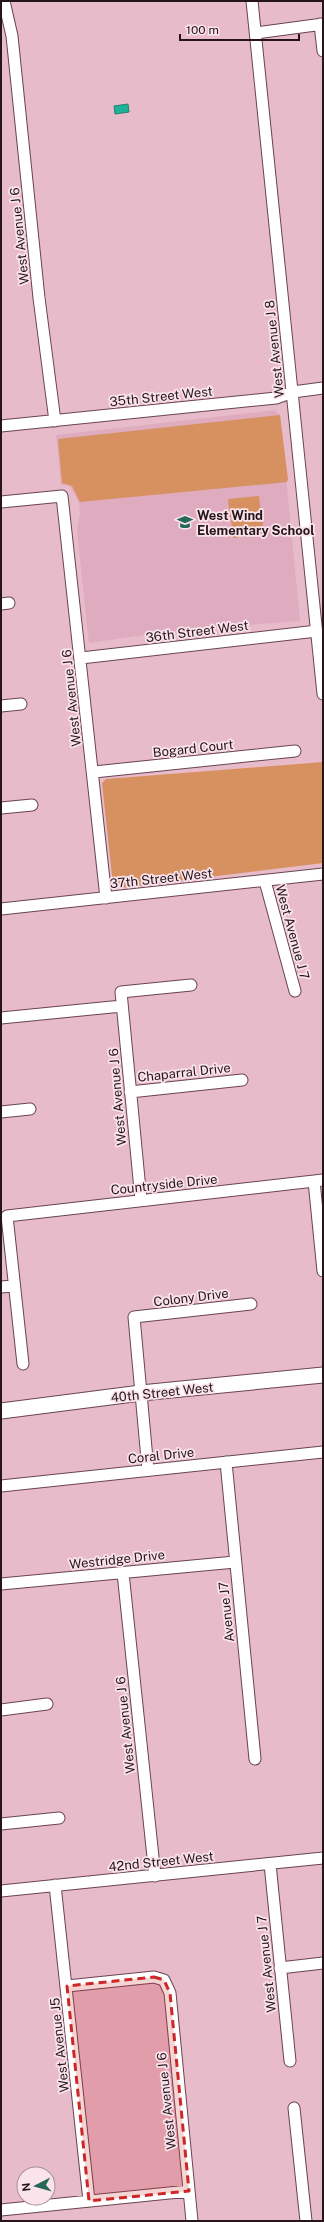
<svg xmlns="http://www.w3.org/2000/svg" width="324" height="2222" font-family="'Public Sans',sans-serif">
  <style>
    .built { fill: #dfacbf }
    .green { fill: #d7905f }
    .water { fill: #1eb195; stroke: #208270 }
    .lines { fill: none; stroke-linecap: round; stroke-linejoin: round }
    .minor-casing { stroke: #694452; stroke-width: 13 }
    .major-casing { stroke: #694452; stroke-width: 17 }
    .minor { stroke: #fff; stroke-width: 11 }
    .major { stroke: #fff; stroke-width: 15 }
    .marked { fill: #cd2727; fill-opacity: 0.2; stroke: #cd2727; stroke-width: 3; stroke-dasharray: 8 5; stroke-linejoin: round }
    .labels { text-anchor: middle; stroke-width: 3.5; stroke-linejoin: round; paint-order: stroke }
    .street-label { font-size: 13px; fill: #25151b; stroke: #fae3eb }
    .poi-label { font-size: 13px; font-weight: bold; fill: #25151b; stroke: #fae3eb; text-anchor: start }
  </style>
  <rect width="100%" height="100%" fill="#e8bbcb"/>
  <path class="built" d="M275 410 280 415 300 621 173 631 89 643 77 532 80 513 79 503 70 486 61 485 56 435Z"/>
  <path class="green" d="M280 415 288 479 287 482 80 502 72 486 62 483 58 439Z
    M259 496 261 513 230 517 228 499Z
    M262 517 264 534 233 538 231 520Z
    M323 762V863L120 888 113 885 102 783 106 779Z"/>
  <path class="water" d="M128 104 129 112 115 114 114 106Z"/>
  <g class="lines">
    <defs>
      <path id="minor" d="M4 1 12 36 39 298 55 421
        M252 1 323 694
        M320 24 323 51
        M256 33 323 24
        M1 426 276 398 293 392 323 388
        M1 502 62 496 106 898
        M1 604 9 603
        M81 658 317 631
        M1 706 21 704
        M94 772 295 751
        M1 808 32 805
        M265 881 295 991
        M1 909 323 874
        M1 1018 122 1006
        M130 1092 242 1080
        M1 1112 30 1109
        M314 1181 323 1271
        M141 1200 121 992 191 985
        M1 1287 14 1286
        M23 1364 7 1216 323 1180
        M226 1462 255 1759
        M148 1470 134 1317 251 1304
        M1 1486 323 1452
        M123 1573 155 1876
        M1 1584 235 1562
        M1 1710 47 1704
        M1 1824 59 1818
        M270 1864 290 2061
        M55 1885 89 2201
        M1 1891 323 1858
        M280 1968 323 1963
        M67 1986 154 1977 164 1980 170 1993 192 2221
        M294 2108 306 2221
        M1 2210 189 2191"/>
      <path id="major" d="M1 1411 141 1393 323 1375"/>
    </defs>
    <use href="#minor" class="minor-casing"/>
    <use href="#major" class="major-casing"/>
    <use href="#minor" class="minor"/>
    <use href="#major" class="major"/>
  </g>
  <path class="marked" d="M154 1977 164 1980 170 1993 189 2191 89 2201 67 1986Z"/>
  <defs>
    <symbol id="school-bare" viewBox="-9 -9 18 18"><path d="M0-5L7-2L0 1L-7-2ZM-4 1L0 2.5L4 1V4Q0 6-4 4Z" fill="#256858" stroke="#fae3eb" stroke-width="2.5" paint-order="stroke"/></symbol>
  </defs>
  <g fill-rule="evenodd">
    <use href="#school-bare" x="174" y="511" width="22" height="22"/>
  </g>
  <g class="labels">
    <g class="street-label">
      <text transform="translate(19 236) rotate(-96)" y="5">West Avenue J 6</text>
      <text transform="translate(274 349) rotate(-96)" y="5">West Avenue J 8</text>
      <text transform="translate(161 396) rotate(-6)" y="5">35th Street West</text>
      <text transform="translate(197 631) rotate(-7)" y="5">36th Street West</text>
      <text transform="translate(71 698) rotate(-96)" y="5">West Avenue J 6</text>
      <text transform="translate(193 748) rotate(-6)" y="5">Bogard Court</text>
      <text transform="translate(161 878) rotate(-6)" y="5">37th Street West</text>
      <text transform="translate(293 932) rotate(75)" y="5">West Avenue J 7</text>
      <text transform="translate(184 1072) rotate(-6)" y="5">Chaparral Drive</text>
      <text transform="translate(117 1097) rotate(-95)" y="5">West Avenue J 6</text>
      <text transform="translate(164 1184) rotate(-6)" y="5">Countryside Drive</text>
      <text transform="translate(191 1297) rotate(-7)" y="5">Colony Drive</text>
      <text transform="translate(162 1392) rotate(-6)" y="5">40th Street West</text>
      <text transform="translate(161 1455) rotate(-6)" y="5">Coral Drive</text>
      <text transform="translate(117 1559) rotate(-6)" y="5">Westridge Drive</text>
      <text transform="translate(226 1612) rotate(-96)" y="5">Avenue J7</text>
      <text transform="translate(125 1725) rotate(-96)" y="5">West Avenue J 6</text>
      <text transform="translate(161 1861) rotate(-6)" y="5">42nd Street West</text>
      <text transform="translate(266 1964) rotate(-96)" y="5">West Avenue J 7</text>
      <text transform="translate(59 2045) rotate(-96)" y="5">West Avenue J5</text>
      <text transform="translate(166 2101) rotate(-96)" y="5">West Avenue J 6</text>
    </g>
    <g class="poi-label">
      <text x="197" y="520">West Wind<tspan x="197" dy="15">Elementary School</tspan></text>
    </g>
  </g>
  <rect width="324" height="2222" fill="none" stroke="#25151b" stroke-width="4"/>
  <g transform="translate(36 2186) rotate(264)"><circle r="19" fill="#fae3eb" stroke="#a59198"/>
  <path d="M0-3L7 15L0 10L-7 15Z" fill="#256858"/>
  <text y="-6" font-size="11" font-weight="bold" text-anchor="middle" fill="#25151b">N</text>
  </g>
  <path d="M180 34v6h119v-6" fill="none" stroke="#25151b" stroke-width="2"/>
  <text x="186" y="34" font-size="12" fill="#25151b" stroke="#fae3eb" stroke-width="3" paint-order="stroke">100 m</text>
</svg>
